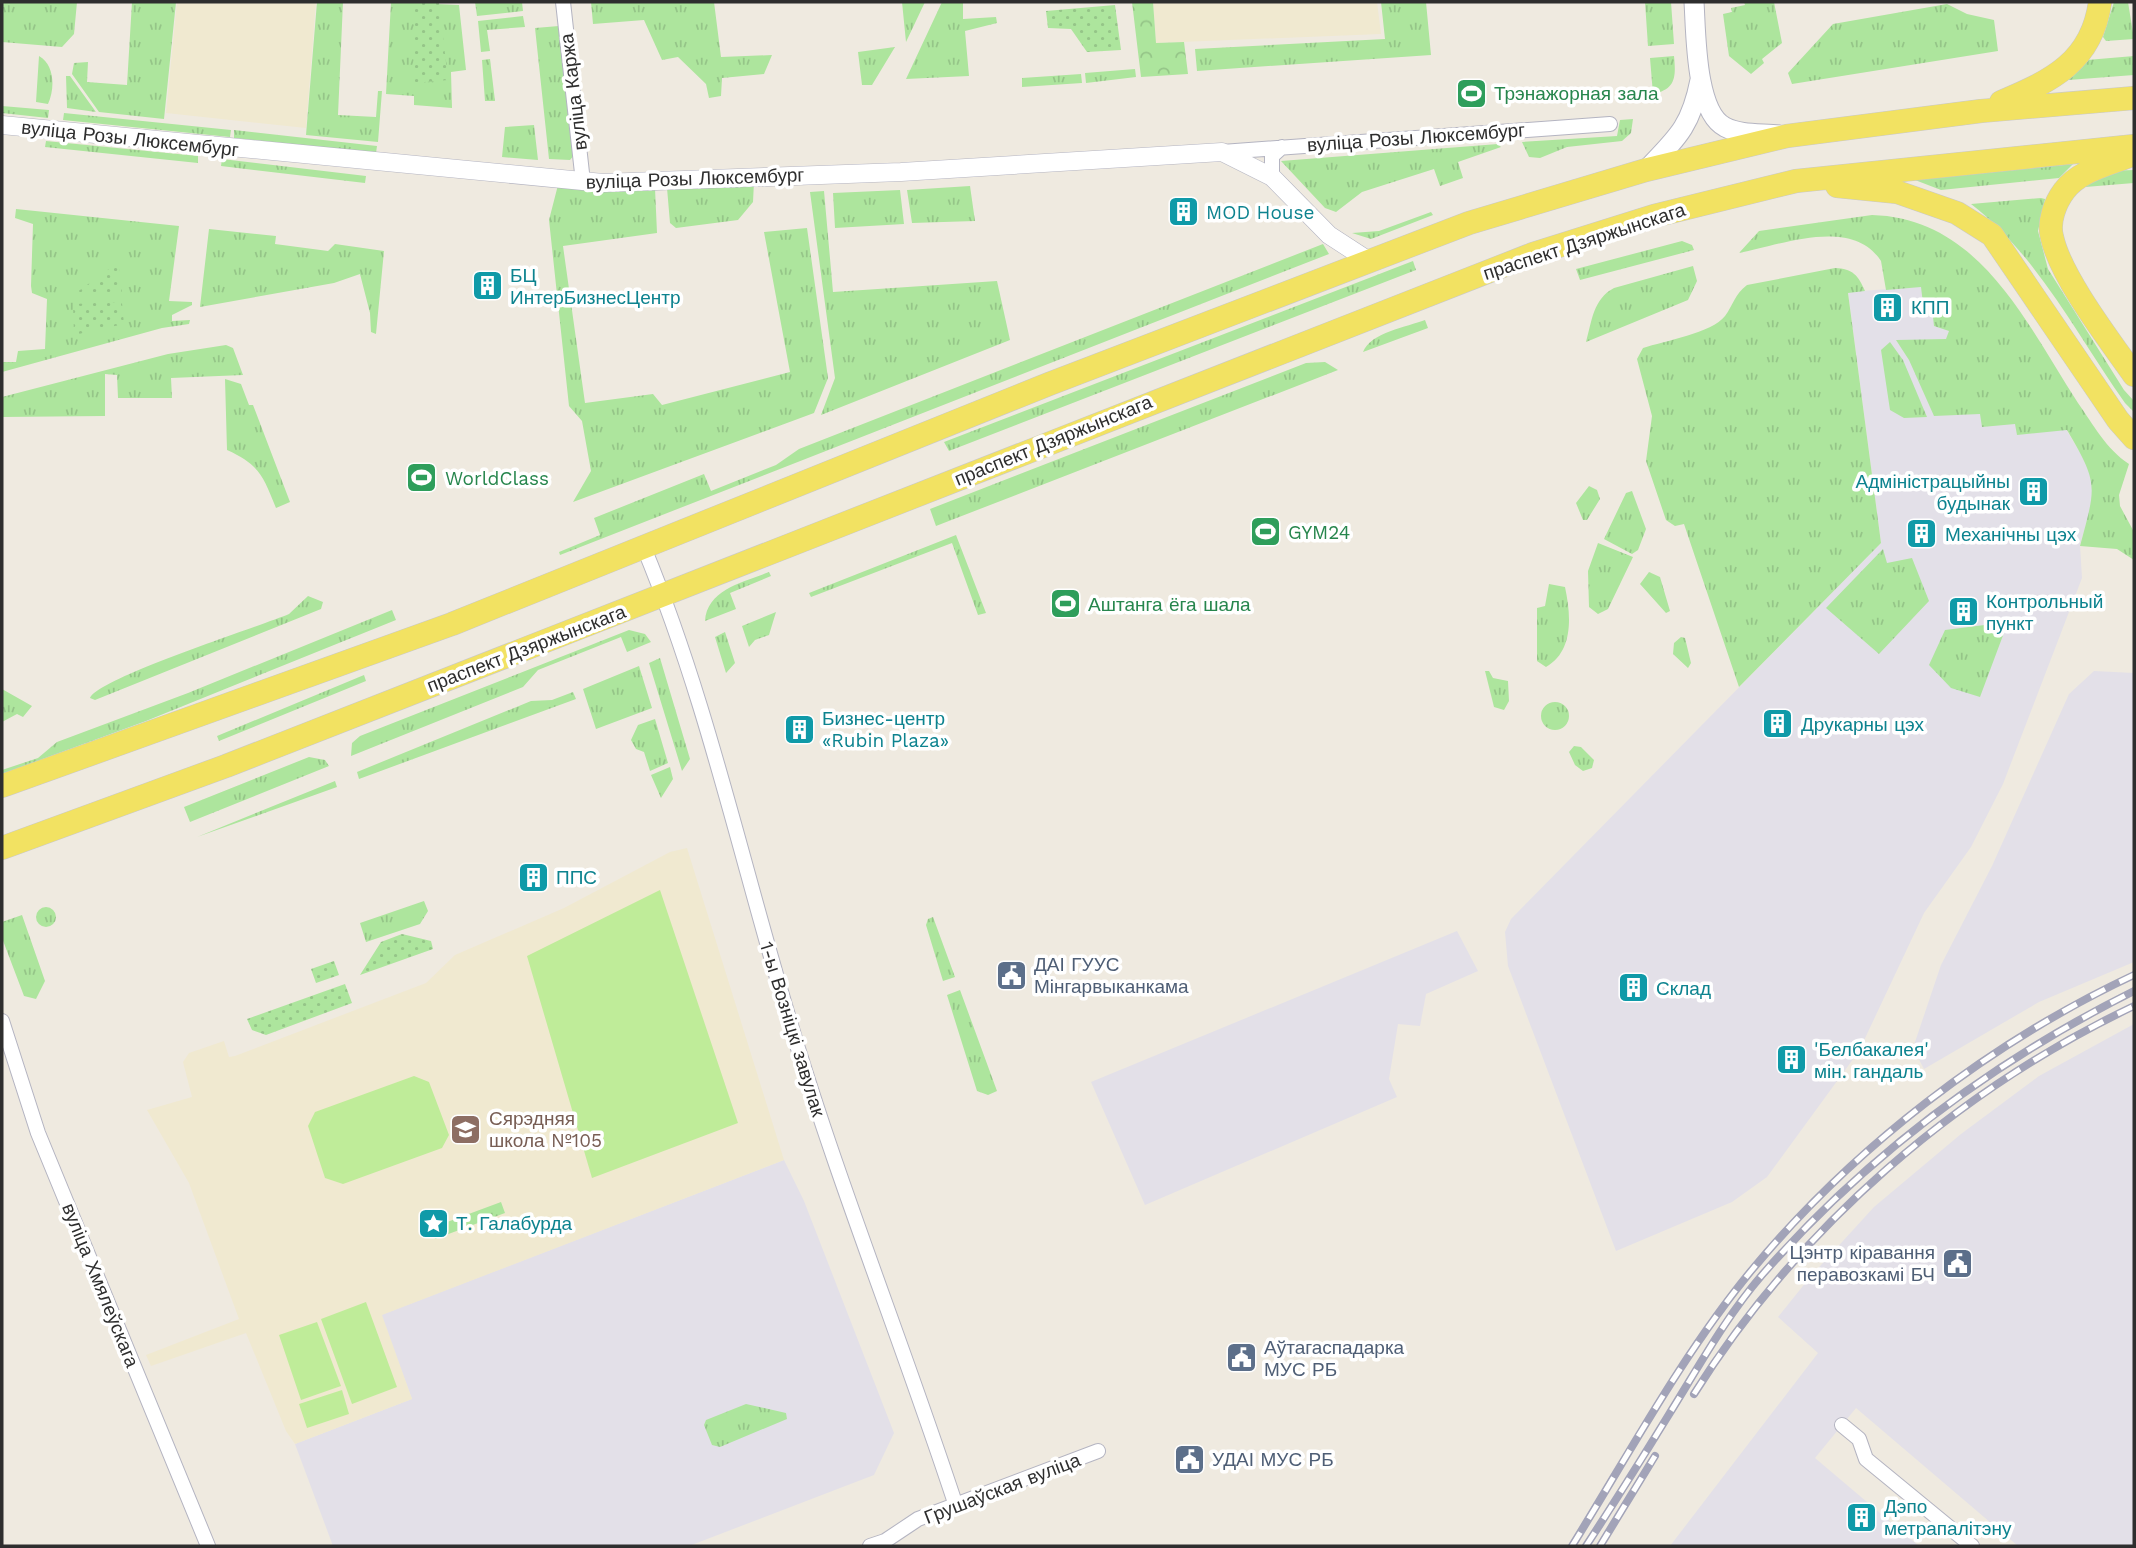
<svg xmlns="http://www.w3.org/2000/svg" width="2136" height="1548" font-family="'Work Sans',sans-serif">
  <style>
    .industrial { fill: #e3e0e8 }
    .education { fill: #f0e9d0 }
    .grass { fill: url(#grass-tufts) }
    .forest { fill: url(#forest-crowns) }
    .park { fill: url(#park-dots) }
    .pitch { fill: #bfec99 }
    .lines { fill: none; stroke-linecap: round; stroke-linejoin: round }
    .minor-casing { stroke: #b4b4c1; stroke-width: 16 }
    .tertiary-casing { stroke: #b4b4c1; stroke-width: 19 }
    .secondary-casing { stroke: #b4b4c1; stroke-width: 21 }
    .primary-casing { stroke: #c9c9c9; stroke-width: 24 }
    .minor { stroke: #fff; stroke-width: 14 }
    .tertiary { stroke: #fff; stroke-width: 18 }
    .secondary { stroke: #fff; stroke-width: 19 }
    .primary { stroke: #f2e262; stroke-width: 23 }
    .rail-casing { stroke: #a2a3b8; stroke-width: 8 }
    .rail { stroke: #fff; stroke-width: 5; stroke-dasharray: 16; stroke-linecap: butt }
    .labels { text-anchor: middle; stroke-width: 7; stroke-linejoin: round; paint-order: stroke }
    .street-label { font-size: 19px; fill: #2e2e2e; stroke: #fff }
    .leisure-label { font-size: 19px; fill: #27864d; stroke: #fff; text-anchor: start }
    .culture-label { font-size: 19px; fill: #0d838f; stroke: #fff; text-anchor: start }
    .service-label { font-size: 19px; fill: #4e5e75; stroke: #fff; text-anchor: start }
    .education-label { font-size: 19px; fill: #785e54; stroke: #fff; text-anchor: start }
  </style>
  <defs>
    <pattern id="grass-tufts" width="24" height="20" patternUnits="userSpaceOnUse" patternTransform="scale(1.75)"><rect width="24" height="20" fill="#ade59d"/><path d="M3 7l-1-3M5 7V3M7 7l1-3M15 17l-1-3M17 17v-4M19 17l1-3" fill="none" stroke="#95c588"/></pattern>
    <pattern id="forest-crowns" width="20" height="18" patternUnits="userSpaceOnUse" patternTransform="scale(1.75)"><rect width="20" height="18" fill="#ade59d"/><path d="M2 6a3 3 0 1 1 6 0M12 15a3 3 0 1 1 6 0" fill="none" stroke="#95c588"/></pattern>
    <pattern id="park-dots" width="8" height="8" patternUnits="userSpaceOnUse" patternTransform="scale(1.75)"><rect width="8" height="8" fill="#ade59d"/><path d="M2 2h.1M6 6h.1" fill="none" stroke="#95c588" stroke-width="1.8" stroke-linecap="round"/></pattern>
  </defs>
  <rect width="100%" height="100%" fill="#efeae0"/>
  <path class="industrial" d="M1969 283 1994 310 2090 469 2094 497 2080 545 2082 578 2003 784 1971 847 1924 913 1859 1051 1767 1177 1732 1202 1616 1251 1508 966 1505 932 1511 919 1881 543 1848 292Z
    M2094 671 2134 673V962L2039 1002 1924 1069 1913 1048 1941 965 1992 866 2069 694Z
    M1457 931 1478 971 1426 994 1420 1026 1398 1024 1389 1079 1397 1097 1145 1205 1091 1082Z
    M2134 1024V1546H2018L1856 1408 1815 1458 1919 1546H1670L1818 1353 1778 1317 1811 1276 1874 1207 1961 1134 2039 1076Z
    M784 1160 804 1201 894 1433 874 1475 689 1546H333L295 1444 412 1399 381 1315Z"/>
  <path class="education" d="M177 2H316L306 128 166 113Z
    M1153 2H1377L1381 34 1156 43Z
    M687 848 784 1160 382 1315 412 1399 295 1444 286 1431 246 1333 151 1366 146 1355 239 1319 189 1183 147 1110 192 1097 183 1062 189 1053 224 1041 229 1057 235 1056 426 983 455 955 564 908 670 852Z"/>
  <path class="grass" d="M2 2H77L74 34 62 47 2 42Z
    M132 2H176L164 119 99 112 72 74 74 63 88 62 87 82 127 85Z
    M317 2H343L338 115 376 117 378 91H382L378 142 306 135Z
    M391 2 459 5 466 70 451 72 452 108 414 105V96L386 94Z
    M475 2H522L523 11 477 16Z
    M591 2H714L721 57 772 55 764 74 722 78 721 96 709 98 706 84 678 57 662 60 644 20 593 24Z
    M902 2H925L906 42Z
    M942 2H963V19L996 17 997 23 965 31 969 76 906 79Z
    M1381 2H1426L1431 55 1197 71 1195 49 1385 39Z
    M1645 2H1671L1674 44 1648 46Z
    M1744 2H1774L1782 43 1762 59 1764 63 1751 74 1729 56 1723 14 1732 12 1731 8 1745 5Z
    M2114 2H2128L2134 39 2106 41 2103 37Z
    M1947 4 1967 14 1994 20 1998 51 1792 84 1788 73 1833 24Z
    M523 16 525 27 487 30 490 51 481 52 478 21Z
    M559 26 575 154 570 160 549 159 535 28Z
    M895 47 872 85H862L858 52Z
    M39 56C55 65 55 89 48 104L36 102Z
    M1674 56C1676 77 1676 89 1653 94L1650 58Z
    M2134 56V75L2068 80 2087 60Z
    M490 59 495 101H485L482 60Z
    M1135 69 1136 77 1086 83 1085 73Z
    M1081 74 1082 83 1022 87V78Z
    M66 76H70L96 112 67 108Z
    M2 106 49 110 48 118 2 113Z
    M64 113 231 130 230 137 63 120Z
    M1633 119 1631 133 1622 141 1567 147 1540 158 1529 157 1522 142 1617 136 1620 120Z
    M534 125 538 160 502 157 505 127Z
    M234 130 377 146 376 153 234 138Z
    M46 141 198 156V163L45 147Z
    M1498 144 1501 147 1458 162 1463 178 1440 186 1434 169 1362 192 1336 212 1325 208 1281 161Z
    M222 159 366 176 365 183 221 166Z
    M2073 164 2059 178 1941 190 1915 180Z
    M2134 170V183L2073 188 2106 171Z
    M754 182 753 202 738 220 676 228 670 223 667 188Z
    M558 185 655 188 657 233 563 246 585 403 653 394 662 405 790 372 764 232 807 228 828 378 814 413 573 502 591 471 582 421 569 406 549 220Z
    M970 186 975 221 912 223 907 190Z
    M900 190 904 224 835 228 833 193Z
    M824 191 833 292 997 281 1010 340 821 415 835 378 810 192Z
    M2041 198 2045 199 2038 231 2048 269 2124 390 2134 401V412L2125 403C2077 335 2037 255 1971 204Z
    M16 209 179 226 169 301 192 302V305L172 315V321L190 320 189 324 162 328 2 372V362H16L18 351 45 349 47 299 32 293 31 286 33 224 15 218Z
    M1431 212 1433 215 1371 239 1352 233 1379 231Z
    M1872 215C1980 218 2026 323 2078 403 2093 424 2106 449 2129 464L2119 495 2120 506 2134 532V560L2117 549 2080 546C2096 486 2099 484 2067 430L2017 435 2015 424 1982 427 1980 414 1934 416 1909 360 1896 340 1946 339 1949 331 1934 326 1933 317 1924 312 1921 287 1886 290 1881 261C1852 216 1781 245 1739 253L1759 231Z
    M209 229 276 236 275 244 328 251 335 244 384 251 376 334 371 332 370 313 360 274 334 283 200 307Z
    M1682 241 1692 245 1694 250 1580 280 1576 269Z
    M1323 244 1329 254 560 555 559 552 600 535 594 518 704 474 711 491 776 465 799 449Z
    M1413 261 1416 270 949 451 944 442Z
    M1693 266 1697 281 1688 300 1586 342C1592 321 1593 299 1614 288Z
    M1835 268C1853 269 1858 275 1865 291L1848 293 1881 543 1739 687 1684 524 1675 526 1666 520 1646 461 1652 416 1637 359 1643 348C1664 341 1712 333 1725 316 1733 305 1735 294 1747 285Z
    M1425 320 1428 328 1363 352C1371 332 1407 327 1425 320Z
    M1890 342 1903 360 1927 417 1904 418 1890 410 1881 350Z
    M226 345 233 348 243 375 171 378 172 398H118L117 375 105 374V416L2 417V397L168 354Z
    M1325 362 1338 370 936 526 930 509 1306 363Z
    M225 379 241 384 249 405H253L290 502 276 508C263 476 260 465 227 450Z
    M1589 486 1597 490 1600 499 1587 520H1583L1576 503Z
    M1632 491 1646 529 1638 550 1632 554 1604 539 1626 493Z
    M956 535 986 613 978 615 952 543 811 597 809 593Z
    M1598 543 1633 557 1608 609 1598 614 1589 607 1588 571Z
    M1883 549 1887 563 1912 558 1929 601 1879 654 1826 608Z
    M769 572 771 576 730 593 736 609 705 621C707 589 744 582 769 572Z
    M1649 572 1660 577 1670 611 1666 613 1640 584Z
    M1549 584 1565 587C1571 615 1574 651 1546 667L1537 661V608L1545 606Z
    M308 596 323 602 321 609 95 700 90 698C98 678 258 627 289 614Z
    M392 610 396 620 146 721 2 774V770L38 758 57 742 188 693Z
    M776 612 769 635 755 640 749 647 742 626Z
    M2008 622 1980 697 1951 688 1929 665 1945 630Z
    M629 630 645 634 651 642 627 652 621 637 538 670 523 687 351 756 352 743 360 736Z
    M725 632 735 663 726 673 715 637Z
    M1681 637 1685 638 1691 663 1688 668 1673 654 1674 643Z
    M660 658 690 759 682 771 649 663Z
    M639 666 652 708 596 729 583 689Z
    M1485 671H1489L1493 678 1508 681 1509 701 1504 710 1494 707Z
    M364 675 366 681 219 741 217 736Z
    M2 689 32 706 23 717 17 714 2 722Z
    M573 692 576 699 359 779 357 772 531 701 552 700Z
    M1541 716a14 14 0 1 1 28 0a14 14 0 1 1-28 0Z
    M655 719 668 763 650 771 644 752 636 749 631 740 638 725Z
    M1574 746 1581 747 1594 760 1592 768 1583 771 1575 765 1569 752Z
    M309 757 325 760 329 766 190 822 184 807Z
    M670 767 673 779 661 798 651 775Z
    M335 781 337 787 197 837Z
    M424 901 428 911 420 924 366 942 360 923Z
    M36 917a10 10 0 1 1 20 0a10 10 0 1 1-20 0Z
    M22 915 45 981 36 999 24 996 2 938V922Z
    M933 917 955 977 943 981 926 925 928 919Z
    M960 990 997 1091 988 1095 977 1091 947 995Z
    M501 1202 505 1213 435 1239 431 1228Z
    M746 1404 786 1413 787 1419 720 1447 712 1445 704 1425 706 1420Z"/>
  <path class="forest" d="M1132 2H1153L1156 43 1184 42 1188 74 1141 77Z"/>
  <path class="park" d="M415 2H439L448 80 413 83Z
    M1115 5 1121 50 1087 52 1071 29 1048 28 1046 11Z
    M119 262 122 294 99 295 100 303H122L124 324 74 335 73 304 93 303 92 295H73Z
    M402 934 431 941 433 949 360 975 381 942Z
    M334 961 339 975 316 983 311 969Z
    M345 984 352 1003 266 1035 252 1030 247 1019Z"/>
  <path class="pitch" d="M660 890 738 1123 592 1178 527 956Z
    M414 1076 429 1082 449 1135 442 1148 343 1184 325 1178 308 1126 315 1112Z
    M366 1302 397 1387 352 1404 321 1319Z
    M317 1322 341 1386 301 1400 279 1335Z
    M342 1390 349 1414 307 1428 299 1404Z"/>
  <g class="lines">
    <defs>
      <path id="minor" d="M563 2 583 182
        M1222 152 1610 124
        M1272 177V156L1282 147
        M644 548C707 700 742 864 790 1022 839 1186 903 1344 956 1506
        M2 1021 38 1133 208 1546
        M1842 1425 1859 1439 1866 1459 1972 1546
        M870 1546 885 1541 918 1519 1098 1451"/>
      <path id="tertiary" d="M2 125 603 183 901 172 1222 152 1272 177 1329 235 1369 261"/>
      <path id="secondary" d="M1694 2C1696 31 1695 112 1725 127 1740 135 1762 133 1779 135
        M1646 170C1678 137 1691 126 1700 80"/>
      <path id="primary" d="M2001 102C2051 81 2092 62 2100 2
        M2134 154C2111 164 2079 170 2064 191 2055 203 2048 222 2052 237 2060 276 2110 341 2134 375
        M1837 186 1897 192 1957 213 1992 235 2118 420 2134 438
        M2 786 452 624 1049 384 1469 223 1646 170 1787 136 1981 111 2134 98
        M2 848 226 766 1533 254 1654 216 1796 181 2134 146"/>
    </defs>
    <use href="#minor" class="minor-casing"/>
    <use href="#tertiary" class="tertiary-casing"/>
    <use href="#secondary" class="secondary-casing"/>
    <use href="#primary" class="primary-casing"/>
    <use href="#minor" class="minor"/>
    <use href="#tertiary" class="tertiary"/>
    <use href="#secondary" class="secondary"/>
    <use href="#primary" class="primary"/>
    <defs>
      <path id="rail" d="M1694 1394C1799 1227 1956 1091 2134 1006
        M1572 1546C1629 1454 1682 1355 1751 1271 1853 1148 1989 1043 2134 975
        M1586 1546C1614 1503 1641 1460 1668 1416 1698 1368 1725 1318 1762 1275 1866 1156 1994 1061 2134 991
        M1600 1546 1655 1456"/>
    </defs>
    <use href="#rail" class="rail-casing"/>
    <use href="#rail" class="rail"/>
  </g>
  <defs>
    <symbol id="stadium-square" viewBox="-11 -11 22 22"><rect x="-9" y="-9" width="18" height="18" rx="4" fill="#2e9e5b" stroke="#fff"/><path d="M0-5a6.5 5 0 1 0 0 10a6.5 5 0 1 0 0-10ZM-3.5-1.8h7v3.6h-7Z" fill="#fff"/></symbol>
    <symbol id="building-square" viewBox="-11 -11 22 22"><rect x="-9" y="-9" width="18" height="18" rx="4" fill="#0f9aa8" stroke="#fff"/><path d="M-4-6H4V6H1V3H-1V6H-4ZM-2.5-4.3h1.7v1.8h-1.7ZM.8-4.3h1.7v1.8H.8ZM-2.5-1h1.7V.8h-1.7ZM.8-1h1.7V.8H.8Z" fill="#fff"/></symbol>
    <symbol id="civic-square" viewBox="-11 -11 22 22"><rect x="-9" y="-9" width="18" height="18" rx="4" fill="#5c6f8a" stroke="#fff"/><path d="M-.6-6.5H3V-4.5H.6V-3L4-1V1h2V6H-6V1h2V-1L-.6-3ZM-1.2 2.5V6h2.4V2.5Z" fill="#fff"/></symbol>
    <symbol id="school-square" viewBox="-11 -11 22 22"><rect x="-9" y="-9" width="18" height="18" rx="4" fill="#8d6e63" stroke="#fff"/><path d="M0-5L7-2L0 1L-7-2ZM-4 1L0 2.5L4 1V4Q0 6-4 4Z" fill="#fff"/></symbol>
    <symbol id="sight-square" viewBox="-11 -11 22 22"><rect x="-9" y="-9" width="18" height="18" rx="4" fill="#0f9aa8" stroke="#fff"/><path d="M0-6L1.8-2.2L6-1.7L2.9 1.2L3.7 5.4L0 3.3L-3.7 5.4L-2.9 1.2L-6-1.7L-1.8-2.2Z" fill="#fff"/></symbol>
  </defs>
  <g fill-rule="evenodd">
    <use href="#stadium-square" x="1454" y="76" width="35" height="35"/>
    <use href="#building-square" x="1166" y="194" width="35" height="35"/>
    <use href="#building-square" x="470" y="268" width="35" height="35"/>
    <use href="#building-square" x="1870" y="290" width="35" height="35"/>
    <use href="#stadium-square" x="404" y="460" width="35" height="35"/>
    <use href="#building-square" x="2016" y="474" width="35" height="35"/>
    <use href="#stadium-square" x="1248" y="514" width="35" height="35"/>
    <use href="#building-square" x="1904" y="516" width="35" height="35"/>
    <use href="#stadium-square" x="1048" y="586" width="35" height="35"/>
    <use href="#building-square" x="1946" y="594" width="35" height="35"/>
    <use href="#building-square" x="1760" y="706" width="35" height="35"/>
    <use href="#building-square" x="782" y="712" width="35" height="35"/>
    <use href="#building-square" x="516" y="860" width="35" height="35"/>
    <use href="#civic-square" x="994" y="958" width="35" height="35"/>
    <use href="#building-square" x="1616" y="970" width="35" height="35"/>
    <use href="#building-square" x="1774" y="1042" width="35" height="35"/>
    <use href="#school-square" x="448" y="1112" width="35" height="35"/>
    <use href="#sight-square" x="416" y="1206" width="35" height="35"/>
    <use href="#civic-square" x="1940" y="1246" width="35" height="35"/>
    <use href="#civic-square" x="1224" y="1340" width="35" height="35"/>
    <use href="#civic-square" x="1172" y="1442" width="35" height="35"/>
    <use href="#building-square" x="1844" y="1500" width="35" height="35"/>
  </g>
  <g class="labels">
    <g class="street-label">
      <text transform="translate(573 92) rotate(-97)" y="7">вуліца Каржа</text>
      <text transform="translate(1416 137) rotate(-4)" y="7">вуліца Розы Люксембург</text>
      <text transform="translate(130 138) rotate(6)" y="7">вуліца Розы Люксембург</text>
      <text transform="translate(695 178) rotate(-2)" y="7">вуліца Розы Люксембург</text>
      <text transform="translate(1584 241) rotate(-18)" y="7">праспект Дзяржынскага</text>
      <text transform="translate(1053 440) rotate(-22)" y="7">праспект Дзяржынскага</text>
      <text transform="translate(526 648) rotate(-21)" y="7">праспект Дзяржынскага</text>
      <text transform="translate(793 1029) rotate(73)" y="7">1-ы Возніцкі завулак</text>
      <text transform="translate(101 1285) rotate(68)" y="7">вуліца Хмялеўскага</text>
      <text transform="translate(1002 1488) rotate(-21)" y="7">Грушаўская вуліца</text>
    </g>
    <g class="leisure-label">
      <text x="1494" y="100">Трэнажорная зала</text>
      <text x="445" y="485">WorldClass</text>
      <text x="1288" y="539">GYM24</text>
      <text x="1088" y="611">Аштанга ёга шала</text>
    </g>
    <g class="culture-label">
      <text x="1206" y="219">MOD House</text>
      <text x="510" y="282">БЦ<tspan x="510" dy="22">ИнтерБизнесЦентр</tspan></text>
      <text x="1911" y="314">КПП</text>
      <text x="2010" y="488" text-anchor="end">Адміністрацыйны<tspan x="2010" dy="22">будынак</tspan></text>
      <text x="1945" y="541">Механічны цэх</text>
      <text x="1986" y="608">Контрольный<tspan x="1986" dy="22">пункт</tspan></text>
      <text x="822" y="725">Бизнес-центр<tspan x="822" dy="22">«Rubin Plaza»</tspan></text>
      <text x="1801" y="731">Друкарны цэх</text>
      <text x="556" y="884">ППС</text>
      <text x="1656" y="995">Склад</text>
      <text x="1814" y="1056">'Белбакалея'<tspan x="1814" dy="22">мін. гандаль</tspan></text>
      <text x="456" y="1230">Т. Галабурда</text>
      <text x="1884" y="1513">Дэпо<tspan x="1884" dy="22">метрапалітэну</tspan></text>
    </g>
    <g class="service-label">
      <text x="1034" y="971">ДАІ ГУУС<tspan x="1034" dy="22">Мінгарвыканкама</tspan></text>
      <text x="1935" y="1259" text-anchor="end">Цэнтр кіравання<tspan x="1935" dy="22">перавозкамі БЧ</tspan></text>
      <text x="1264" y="1354">Аўтагаспадарка<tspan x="1264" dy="22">МУС РБ</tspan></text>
      <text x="1212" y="1466">УДАІ МУС РБ</text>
    </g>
    <g class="education-label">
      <text x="489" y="1125">Сярэдняя<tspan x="489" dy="22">школа №105</tspan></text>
    </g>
  </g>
  <rect width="2136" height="1548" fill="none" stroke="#2e2e2e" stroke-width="7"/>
</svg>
